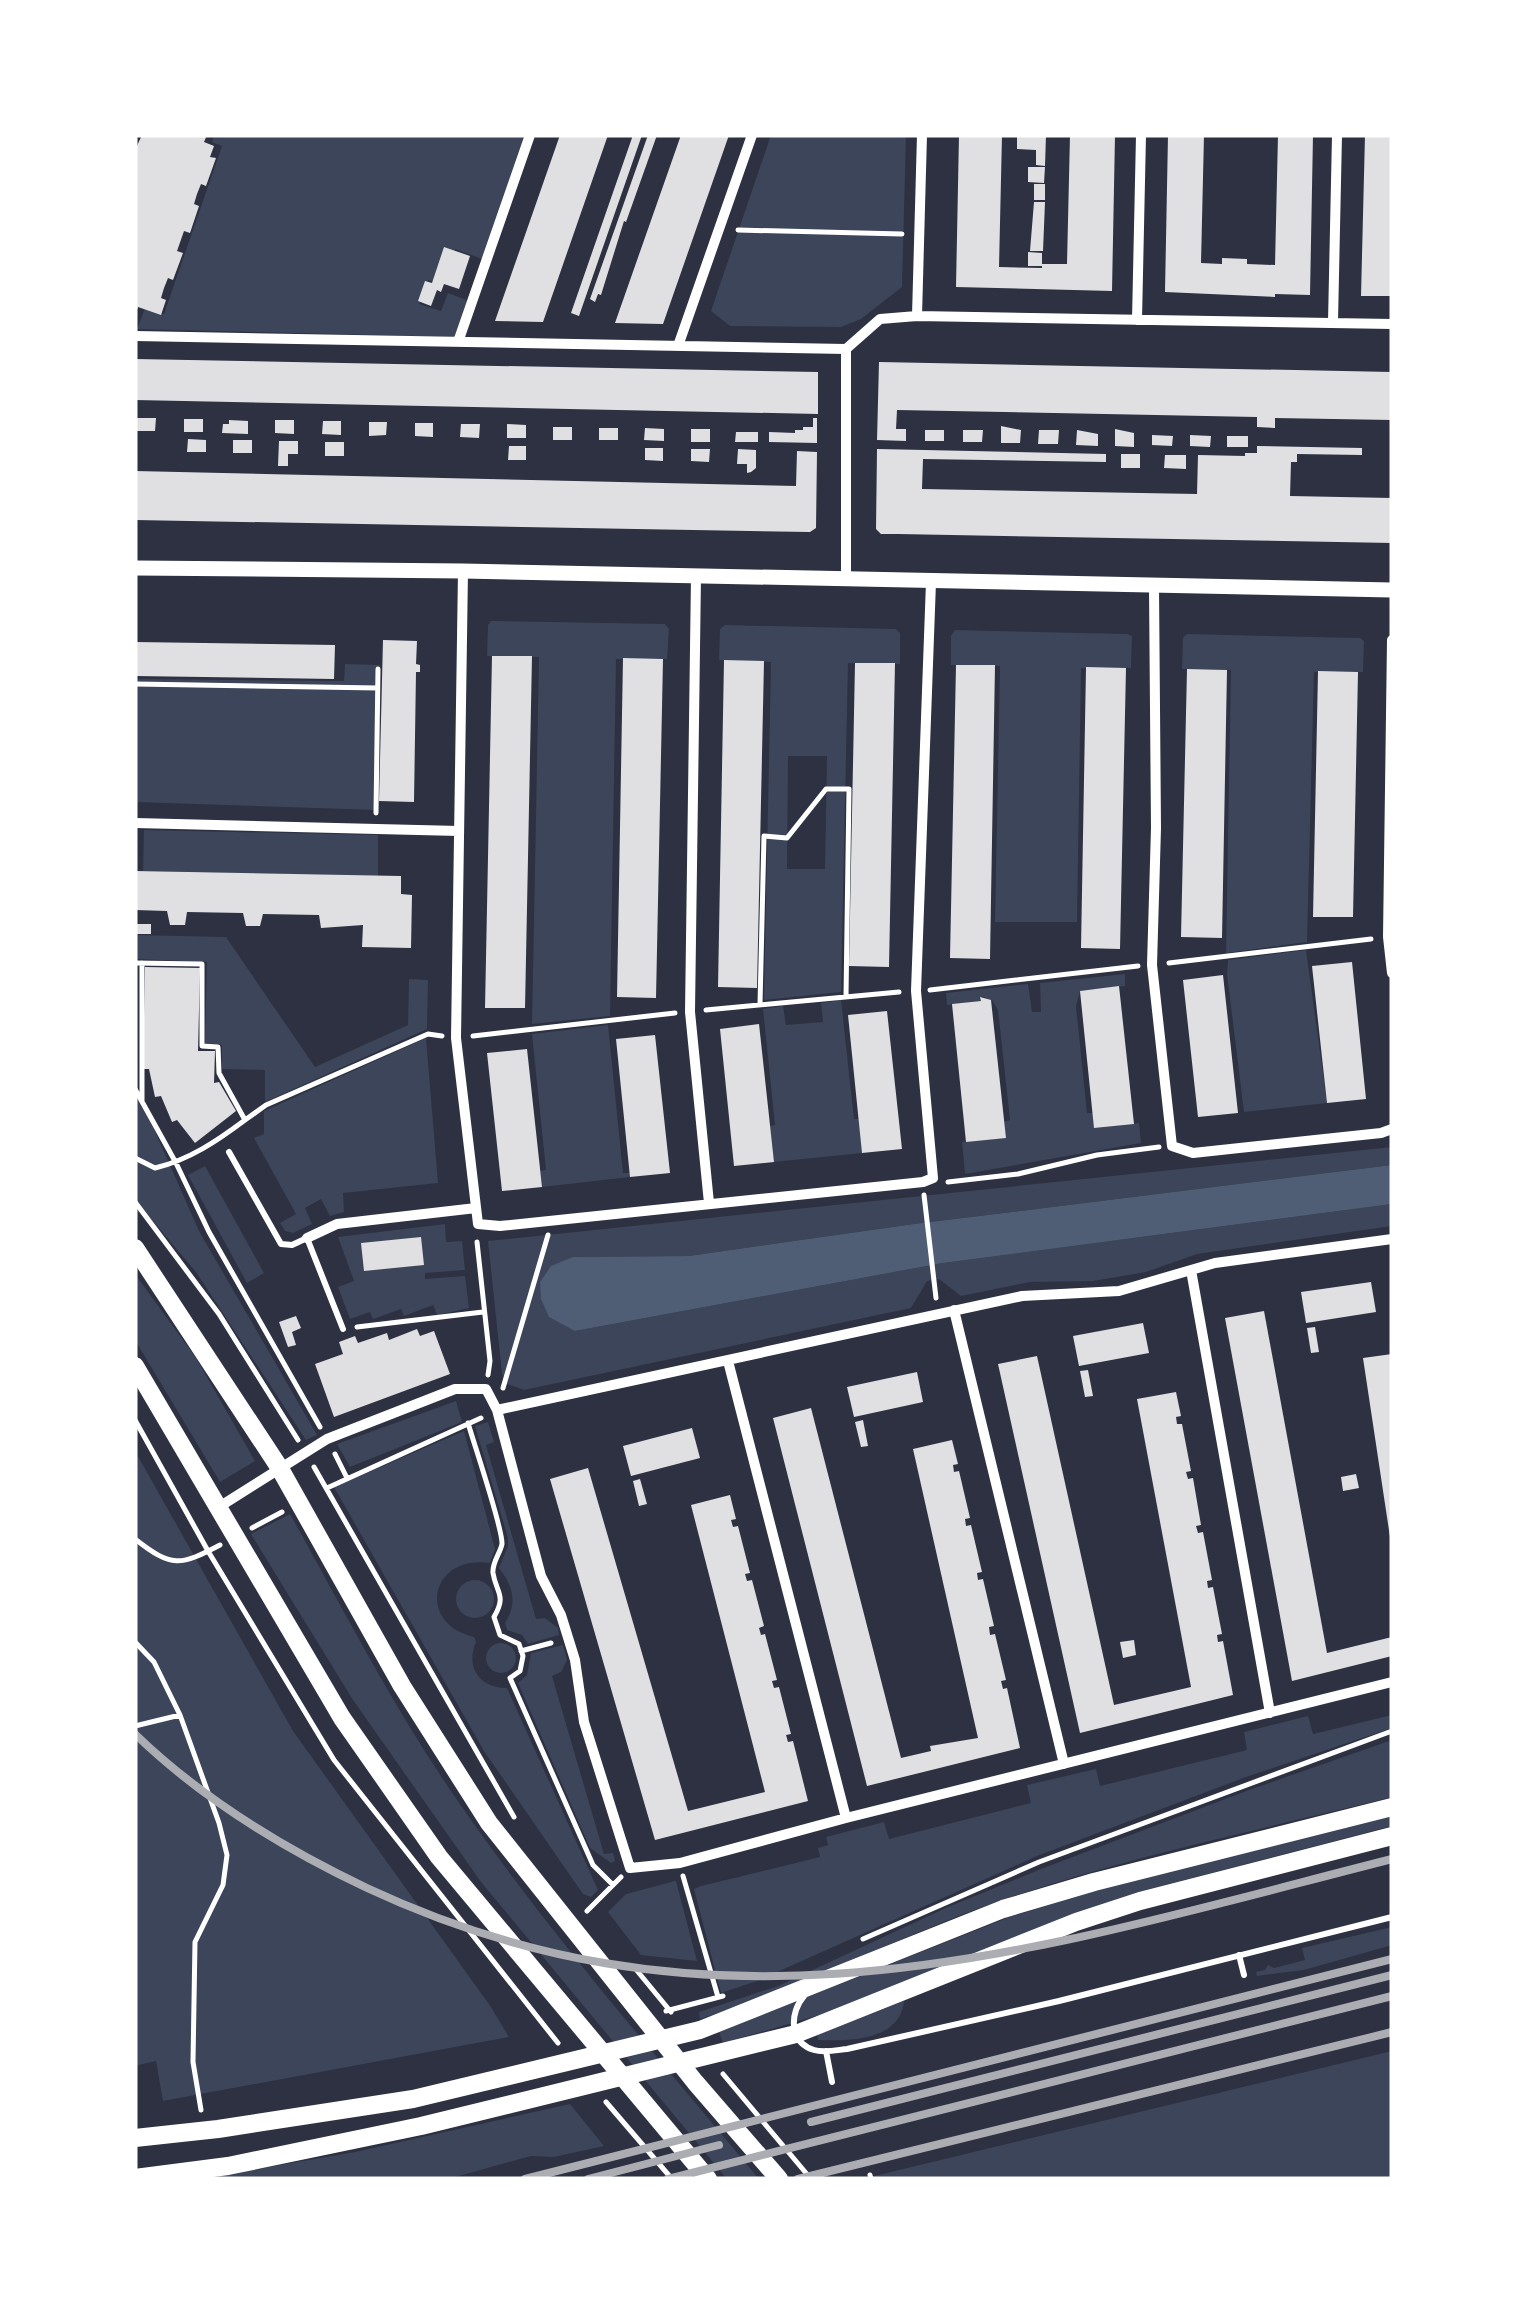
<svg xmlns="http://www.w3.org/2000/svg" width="1527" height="2314" font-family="'Noto Sans',sans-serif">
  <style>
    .green { fill: #3c4559; fill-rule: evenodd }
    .water { fill: #4f5d75 }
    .building { fill: #e0e0e3 }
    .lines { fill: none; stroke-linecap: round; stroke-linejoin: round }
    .path { stroke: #fff; stroke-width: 5 }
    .service { stroke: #fff; stroke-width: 6 }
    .minor { stroke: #fff; stroke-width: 10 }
    .tertiary { stroke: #fff; stroke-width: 15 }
    .secondary { stroke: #fff; stroke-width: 18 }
    .rail { stroke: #abadb3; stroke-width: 8 }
  </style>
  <rect width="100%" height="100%" fill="#2d3142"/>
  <path class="green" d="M214 135H533L485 260 455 249 441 284 428 280 419 304 441 311 448 293 469 301 456 337 137 329 145 308 164 314 222 146 212 142Z
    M771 135H906L902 287 861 319 841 327 730 326 711 311Z
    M491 621 665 624 669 629 667 659H616L610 1016 532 1024 539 657 487 656 488 625Z
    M725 625 896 629 900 633V664L848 663 841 992 764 1000 771 662 719 660 720 629ZM788 756H827L825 869H787Z
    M955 630 1127 634 1132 636 1131 668H1081L1077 922H995L1000 666 951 665V636Z
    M1187 634 1360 638 1364 641 1363 672H1314L1307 942 1226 953 1231 670 1182 669 1183 638Z
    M345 664 380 665 377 810 135 802V679L344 681Z
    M144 830 378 835V876L143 871Z
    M135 935 226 937 315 1067 408 1025 409 979 428 980 427 1029 265 1102V1070L222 1069V1045L205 1043 207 962 137 959 138 1093 199 1231 317 1435 306 1440 196 1272 135 1200Z
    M1306 950 1327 1103 1244 1112 1227 974 1228 960Z
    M1125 974V986L1080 991 1076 1006 1087 1113H1093L1095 1128 1139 1123 1141 1143 965 1174 962 1142 1005 1138 1004 1122 1010 1120 998 1010 992 1000H986L985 997H981V1001L947 1005 946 993 1028 984 1032 1012H1041L1040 983Z
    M841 1000 854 1119H859L862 1153 774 1162 770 1126 775 1125 763 1009 783 1006 786 1025 823 1022 821 1003Z
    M608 1025 623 1173H630V1177L542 1187 540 1171 546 1170 532 1034Z
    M426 1038 438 1183 343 1193 344 1212 330 1216 321 1199 305 1208 312 1224 293 1233 285 1231 280 1223 296 1214 254 1138 264 1134V1111Z
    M1392 1147V1165L914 1224 689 1256 573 1257 575 1331 943 1263 1392 1204V1226L1197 1254 1146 1272 1093 1281 1030 1282 961 1296 939 1279 927 1281 911 1308 524 1390 507 1384 502 1374 488 1241Z
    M205 1166 264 1273 247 1283 188 1175Z
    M445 1224 446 1242 462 1241 465 1270 425 1273V1279L465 1276 469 1308 437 1315 433 1305 404 1316 401 1309 373 1319 370 1312 350 1319 338 1287 354 1281 338 1237Z
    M135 1274 196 1358 255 1461 220 1482 135 1340Z
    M456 1401 462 1422 350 1467 337 1444Z
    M488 1422 494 1442 486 1445 536 1619 545 1618 558 1628 559 1635 528 1644 522 1635 507 1630 505 1623C518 1603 513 1586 499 1568L508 1546V1538L475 1426Z
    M464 1431 495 1549 490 1563C430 1554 416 1624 474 1637L476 1642C465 1668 480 1688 507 1688L598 1890 591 1897 583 1894 484 1751 334 1487Z
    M135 1451 293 1731 491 2007 509 2037 163 2101 156 2061 135 2066Z
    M290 1514C343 1609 393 1707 455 1797 547 1931 655 2054 759 2179H727L481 1882 353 1700 251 1534Z
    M456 1599a19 19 0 1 1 38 0a19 19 0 1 1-38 0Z
    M486 1658a15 15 0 1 1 30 0a15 15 0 1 1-30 0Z
    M563 1645 567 1660 561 1672 552 1676 604 1854 613 1853 615 1861 611 1863 590 1848 518 1683 527 1675 531 1653Z
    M1392 1715V1728L1246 1777 1037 1856 757 1981 721 1993 694 1889 701 1886 820 1857 818 1848 828 1845 826 1837 884 1822 889 1839 1031 1803 1027 1785 1096 1769 1100 1786 1247 1750 1244 1732 1308 1716 1313 1734Z
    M1392 1740V1797C1260 1830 1125 1857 996 1902 896 1938 802 1987 700 2019L699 2012 778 1986 948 1907 1041 1869 1249 1790Z
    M1392 1816V1826L1138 1892 1070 1916 843 2008 723 2043 719 2032 1007 1918 1097 1890Z
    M675 1881H676L697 1961 641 1955 608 1912 626 1894Z
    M1392 1927V1945L1304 1970 1257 1976 1256 1972 1265 1970 1268 1965 1274 1968 1305 1960 1302 1948Z
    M904 2001C900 2041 850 2041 818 2040L817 2035Z
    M1392 2051V2179H862L1338 2064Z
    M570 2104 604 2146 554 2157 531 2156 448 2179H199L355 2152Z"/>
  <path class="water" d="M1392 1165V1204L943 1263 575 1331 549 1317 541 1299 540 1282 551 1266 573 1257 689 1256 914 1224Z"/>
  <path class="building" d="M142 135H207L204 142 214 146 210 157 216 158 206 186 201 184 197 194 194 204 199 206 190 233 184 231 177 251 183 253 173 280 168 278 164 288 161 298 166 300 161 315 138 307 135 315V150Z
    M560 135H608L543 322 495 321Z
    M633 135H642L579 316 571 313Z
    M648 135H657L626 222 624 221 601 295 598 294 595 302 590 299Z
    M681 135H729L663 324 615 323Z
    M959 135H1002L999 267 1042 268V264H1067L1070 135H1115L1112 291 956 287Z
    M1017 135H1046L1045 166 1036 165V150L1017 149Z
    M1168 135H1204L1201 263 1222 264V258L1247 259V264L1275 265 1278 135H1313L1310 295 1275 294V297L1165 292Z
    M1365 135H1392V296H1361Z
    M1028 167H1045L1044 183 1028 182Z
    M1034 184H1045V200H1034Z
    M1034 202H1045L1043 251H1030Z
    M444 247 470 256 459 289 444 284 441 292 437 290 431 306 418 301 425 281 432 283Z
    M1028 252 1042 253V266H1028Z
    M135 359 818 372V414L135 400Z
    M879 362 1392 372V420L1275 418V428L1257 427V417L897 410 896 429H906V441L877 440Z
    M137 418H156L155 431H137Z
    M813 418H817V443L769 442V432L795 433V430H803V427H813Z
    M184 419H203V432H184Z
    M229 420 248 421V434L222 433 223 424H229Z
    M275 420H294V434L275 433Z
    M323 421H341V435L322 434Z
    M369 422H387L386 435 369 436Z
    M415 423H433V437L415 436Z
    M461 424H480L479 438 460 437Z
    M507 424 526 425V438H507Z
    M1001 426 1021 430 1020 443H1001Z
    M553 427H572V440H553Z
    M599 428H618V440H599Z
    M645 428 664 429V441L644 440Z
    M691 429H710V442H691Z
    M1115 429 1134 433V447L1115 446Z
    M925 430H944V441H925Z
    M963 430H983L982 442H963Z
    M1039 430H1059L1058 444H1038Z
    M1077 430 1098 434V446L1076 445Z
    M736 432H758V442H735Z
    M1152 435 1173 436 1172 446 1152 445Z
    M1190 435 1211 436 1210 447 1190 446Z
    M1227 436H1248V447H1227Z
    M188 439 206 440V452H187Z
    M233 440H252V453H233Z
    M279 441H298V454H288V466H278Z
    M325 442H344V456H325Z
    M509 446H526V460H508Z
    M1257 446 1362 448V455L1297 454V462H1291L1290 496 1392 498V543L898 534H881L876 529 877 449 1106 454V462L923 459 922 489 1197 494 1198 455 1245 456V453H1257Z
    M645 448H663V461L645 460Z
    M691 449H710L709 462 691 461Z
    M738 449 756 450V468L751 472 747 473V464H737Z
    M797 451 817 452 816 528 810 532 135 520V471L796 486Z
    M1121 454H1140V468H1121Z
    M1165 455H1186V469L1164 468Z
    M383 640 417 641 416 664 420 665V672H416L414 802 379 801Z
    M135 642 335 645 334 679 135 676Z
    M492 656H532L525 1008H485Z
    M623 658 663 659 656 998 617 997Z
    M724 660 764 661 757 988 718 987Z
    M855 663H895L889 967 849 966Z
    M956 665H995L990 959 950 958Z
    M1086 667 1126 668 1120 949 1081 948Z
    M1187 669 1227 670 1222 938 1181 937Z
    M1318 671 1358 672 1353 917H1313Z
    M135 871 401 876V894L412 895 411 948 362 947 363 925 321 928 319 915 263 914 260 926H246L243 913 187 912 185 925H170L167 911 135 910Z
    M135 924H151V934H135Z
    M1352 962 1366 1099 1327 1103 1312 966Z
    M145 967 200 968 198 1051H215L214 1083 219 1082 236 1111 195 1143 177 1120 172 1122 161 1096 155 1097 149 1069H143Z
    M1223 975 1238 1113 1198 1117 1183 980Z
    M1119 986 1134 1124 1094 1128 1080 991Z
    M980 997 991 1000 1006 1138 966 1142 952 1004 981 1001Z
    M887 1011 902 1149 862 1153 848 1015Z
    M759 1024 774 1162 734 1166 720 1029Z
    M655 1035 670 1173 630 1177 616 1039Z
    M527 1049 542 1187 502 1191 487 1053Z
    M421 1237 424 1265 364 1271 361 1243Z
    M1371 1282 1376 1312 1306 1323 1301 1292Z
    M1264 1311 1327 1653 1392 1637V1656L1292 1681 1225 1318Z
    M296 1316 301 1328 292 1332 296 1345 288 1347 279 1322Z
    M1143 1323 1149 1353 1079 1366 1073 1336Z
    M1315 1327 1319 1352 1311 1353 1307 1328Z
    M417 1329 420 1336 434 1331 450 1374 334 1417 315 1364 343 1354 339 1342 355 1336 358 1343 387 1333 389 1340Z
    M1392 1354V1537H1390L1363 1358Z
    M1037 1356 1114 1705 1191 1687 1137 1399 1176 1392 1181 1416 1176 1417 1177 1424H1182L1191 1471 1186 1472 1188 1479 1193 1478 1201 1525 1196 1526 1198 1533 1203 1532 1212 1580 1207 1581 1208 1588 1213 1587 1222 1634 1217 1635 1218 1642 1223 1641 1233 1695 1080 1733 998 1364Z
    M1088 1370 1093 1396 1085 1397 1080 1371Z
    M917 1372 923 1402 854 1417 847 1387Z
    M811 1408 901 1758 931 1751 930 1746 978 1738 913 1449 952 1440 958 1464 953 1465 954 1472 959 1471 970 1518 965 1519 966 1526 971 1525 982 1572 977 1573 978 1580 983 1579 994 1626 989 1627 990 1635 995 1634 1006 1680 1001 1681 1003 1689 1007 1688 1020 1748 867 1786 773 1418Z
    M863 1420 868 1446 861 1447 855 1422Z
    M692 1428 700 1458 631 1476 623 1446Z
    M588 1468 688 1811 765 1792 691 1505 730 1495 736 1519 731 1520 733 1527 738 1526 750 1573 745 1574 747 1581 752 1580 764 1626 759 1628 761 1635 765 1634 777 1680 772 1681 774 1688 779 1687 791 1734 786 1735 788 1742 793 1741 808 1801 655 1840 550 1479Z
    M1356 1474 1359 1488 1343 1491 1341 1477Z
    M640 1479 647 1504 639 1506 633 1481Z
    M1134 1640 1136 1655 1123 1658 1120 1642Z"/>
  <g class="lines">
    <path class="path" d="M738 230 902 234
      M135 684 378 688
      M376 813 378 669
      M135 963 202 964V1046L218 1047 219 1073 245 1120C217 1141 189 1160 155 1168L135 1158
      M1169 963 1371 939
      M930 990 1138 966
      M760 1004 764 836 787 838 826 789H849L846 996
      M706 1010 899 992
      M473 1036 675 1013
      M135 1089 176 1163 209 1232 320 1427
      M142 1100V963
      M245 1120 266 1105 428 1034 442 1036
      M948 1182 1018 1174 1097 1155 1159 1147
      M924 1195 936 1298
      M135 1202 219 1314 298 1440
      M477 1242 490 1361 488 1375
      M357 1327 483 1312
      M503 1388 548 1235
      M135 1420 208 1551 334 1760 558 2043
      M468 1423C474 1444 503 1529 502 1544 500 1554 492 1562 493 1573 496 1593 507 1595 494 1617L500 1635 519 1644 523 1656 520 1671 510 1678 593 1865 613 1885
      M335 1454 347 1478
      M314 1467 514 1817
      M327 1488 481 1418
      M252 1528 282 1512
      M135 1539C172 1568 180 1566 220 1545
      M135 1642 154 1662 180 1715 219 1823 227 1855 223 1885 195 1942 193 2062 201 2110
      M521 1651 551 1643
      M135 1726 180 1715
      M683 1876 718 1997
      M587 1911 621 1877
      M863 1939 1039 1862 1392 1731
      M634 1967 671 2012
      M666 2011 723 1996
      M723 2074 811 2179
      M606 2102 672 2179
      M870 2175 871 2179"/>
    <path class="service" d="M229 1152 281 1244 292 1245 307 1238 343 1329
      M1239 1955 1244 1975
      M804 1996C790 2012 788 2042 814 2050 824 2053 837 2050 847 2049L1059 2001 1392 1917
      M826 2051 832 2082"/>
    <path class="minor" d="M917 316 922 135
      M1137 320 1141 135
      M1333 322 1337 135
      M135 336 846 349 880 319 917 316 1392 324
      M458 342 530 135
      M678 346 752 135
      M463 571 456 1038 478 1224 500 1226 923 1182 933 1178 916 991 931 582
      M696 576 690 1012 709 1203
      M846 581V349
      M1154 587 1156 828 1152 965 1172 1146 1193 1153 1381 1133 1392 1129
      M1392 640 1388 937 1392 973
      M135 823 459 831
      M307 1238 337 1224 476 1208
      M1191 1270 1270 1713
      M954 1310 1064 1764
      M728 1361 846 1818
      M497 1410 1022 1296 1119 1291 1215 1263 1392 1239
      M219 1507 327 1439 455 1389H486L497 1410 541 1576 561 1615 575 1660 584 1722 630 1868 680 1863 846 1818 1392 1682"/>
    <path class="tertiary" d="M135 568 463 571 1392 590"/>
    <path class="secondary" d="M135 1248 279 1467 402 1686 489 1823 695 2082 779 2179
      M135 1366 342 1718 439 1857 708 2179
      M135 2138 218 2129 413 2099 700 2030 1003 1909 1094 1882 1392 1807
      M135 2178 228 2166 421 2126 796 2034 1076 1922 1140 1901 1392 1836"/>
    <path class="rail" d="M135 1734C201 1798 285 1849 367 1888 724 2055 1034 1950 1392 1859
      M811 2122 1392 1975
      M525 2179 1392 1959
      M588 2179 719 2145
      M668 2179 1392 1996
      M798 2179 1392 2032"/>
  </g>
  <rect width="1527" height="2314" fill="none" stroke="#ffffff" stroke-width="275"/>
</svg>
